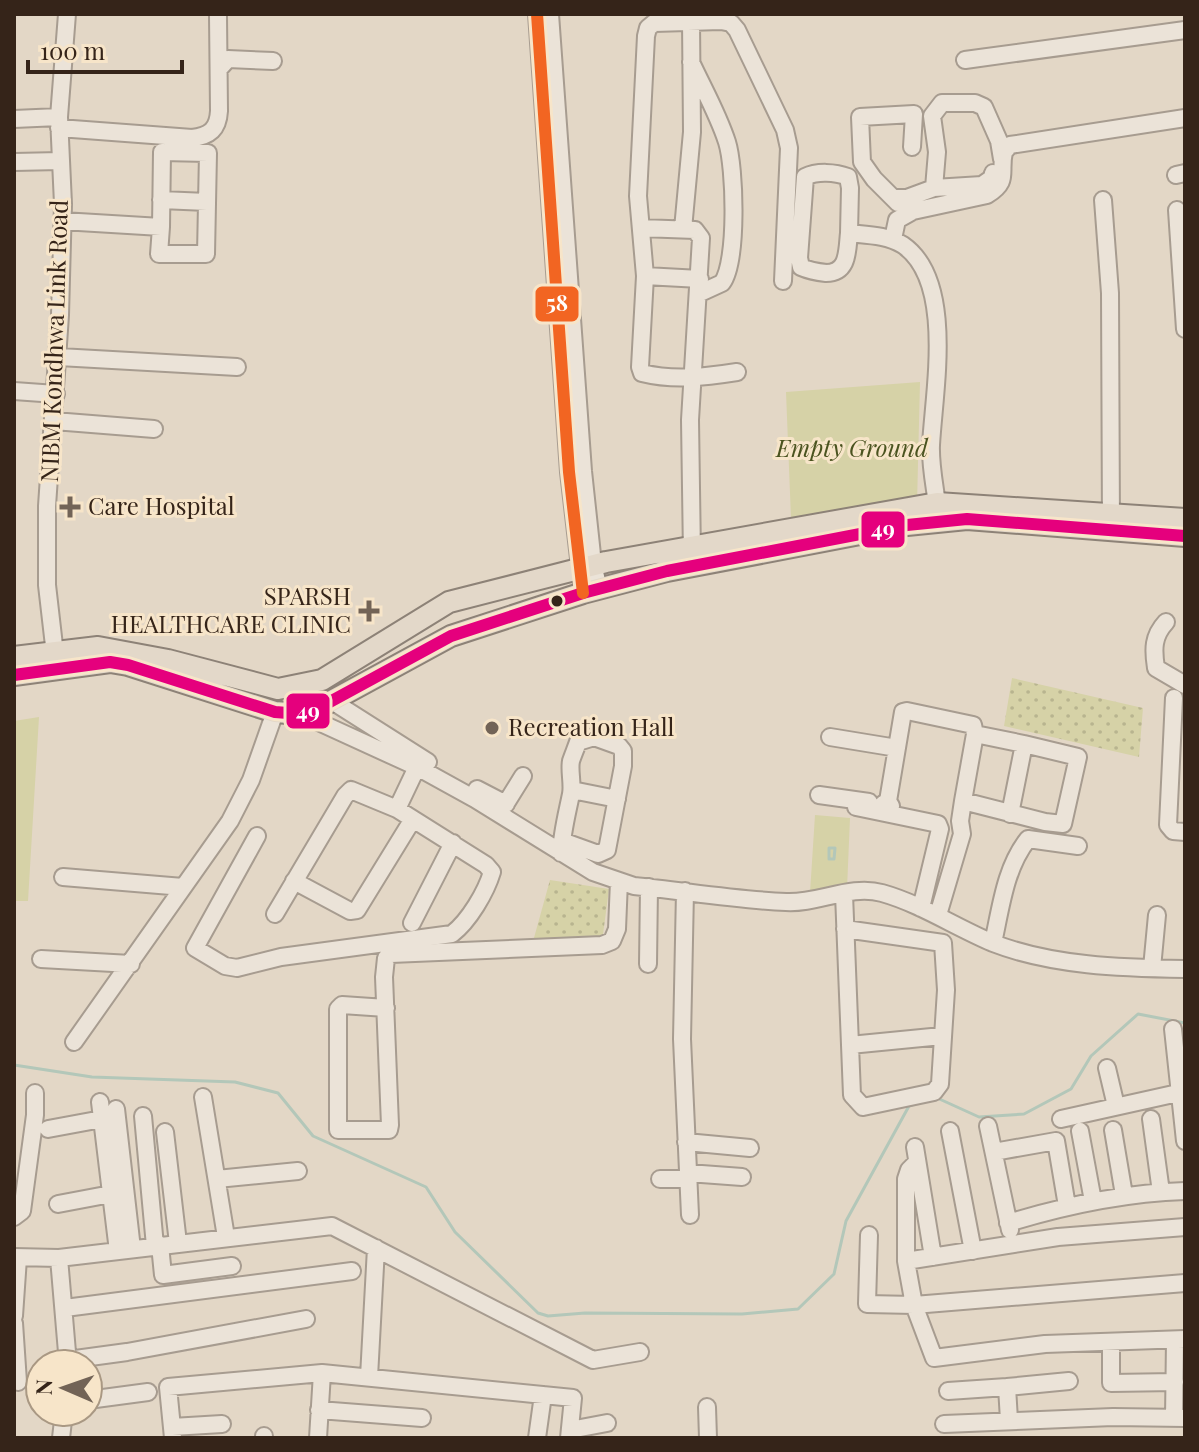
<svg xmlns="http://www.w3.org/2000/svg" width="1199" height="1452" font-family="'Playfair Display',serif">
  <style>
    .grass { fill: url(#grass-dots) }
    .green { fill: #d6d2a7 }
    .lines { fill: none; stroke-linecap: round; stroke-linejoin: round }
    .stream { stroke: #b3c7b9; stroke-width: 3 }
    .minor-casing { stroke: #a79c90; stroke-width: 20 }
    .major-casing { stroke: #8d8277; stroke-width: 24 }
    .minor { stroke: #ebe3d8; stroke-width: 16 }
    .major { stroke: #e3d8c9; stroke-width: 20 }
    .bus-1-casing { stroke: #f7e5c9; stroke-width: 18 }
    .bus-2-casing { stroke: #f7e5c9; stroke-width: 18 }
    .bus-1 { stroke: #e5007d; stroke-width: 12 }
    .bus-2 { stroke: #f26522; stroke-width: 12 }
    .poi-dot { fill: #726356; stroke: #f7e5c9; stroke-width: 3 }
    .bus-dot { fill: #352419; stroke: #f7e5c9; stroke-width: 3 }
    .labels { text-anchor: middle; stroke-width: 6; stroke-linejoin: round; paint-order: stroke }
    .street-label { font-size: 24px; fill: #352419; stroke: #f7e5c9 }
    .park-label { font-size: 24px; font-style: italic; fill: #4a531f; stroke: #f7e5c9 }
    .poi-label { font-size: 24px; fill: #352419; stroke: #f7e5c9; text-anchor: start }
    .line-badge { stroke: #f7e5c9; stroke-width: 3 }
    .badge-label { font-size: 22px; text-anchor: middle; font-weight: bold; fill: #fff }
  </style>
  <defs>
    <pattern id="grass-dots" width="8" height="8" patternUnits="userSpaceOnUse" patternTransform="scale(2)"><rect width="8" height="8" fill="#d6d2a7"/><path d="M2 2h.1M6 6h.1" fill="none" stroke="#b8b48f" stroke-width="1.8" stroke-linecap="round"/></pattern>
  </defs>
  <rect width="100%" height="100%" fill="#e3d7c6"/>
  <path class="grass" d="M1012 678 1143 708 1139 757 1004 726Z
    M550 880 609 889 602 942 532 945Z"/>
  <path class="green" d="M920 382 917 504 791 518 786 392Z
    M39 717 28 901H14V721Z
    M815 815 850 818 847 889 810 893Z"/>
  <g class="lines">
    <path class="stream" d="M829 848H835L834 859H829Z
      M14 1065 92 1077 235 1082 278 1093 313 1136 426 1187 455 1232 538 1313 548 1316 585 1313 742 1314 798 1309 834 1274 846 1221 909 1106 917 1103
      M935 1097 979 1117 1024 1114 1071 1089 1091 1056 1138 1014 1185 1023"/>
    <defs>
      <path id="minor" d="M537 14 569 472 583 593
        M550 14 583 471 593 564 599 589
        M965 60 1185 30
        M691 62C703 88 718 114 727 142 735 167 738 262 722 283L698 294
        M219 69 228 59 273 61
        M14 119 59 117
        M59 128 192 138C210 136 218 129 219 111L218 16
        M14 162 60 161
        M1176 175 1185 173
        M934 188 982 185 992 178 993 173
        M893 198H907L934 188 937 152 932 116 942 103H975L984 107 999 141 1002 159
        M161 200 207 202
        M1103 200 1110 293 1111 527
        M898 203 874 179 862 162 860 117 914 114 912 147
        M1177 210 1185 329
        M62 221 161 227 162 152 208 153 206 254H159L161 227
        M641 228 695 230 701 238 690 420 692 555
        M683 229 692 132 691 21
        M849 233 850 188 848 177C835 172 817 171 805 177L799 258 801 267C810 271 817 272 826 273 849 273 847 250 849 233 867 235 887 235 903 245 955 281 934 390 931 445 930 467 936 491 938 513
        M893 239 897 220 913 211 987 195C1010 181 999 173 1004 152L1010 145 1185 118
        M645 276 700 279
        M59 357 237 367
        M737 372C705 377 674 381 642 373L640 367 645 276 638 196 646 36 648 28 654 23 721 21 731 23 737 30 785 130 789 148 783 281
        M14 391 56 394
        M54 421 154 429
        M1166 622C1153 636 1153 649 1156 668L1185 685
        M56 663 47 585V506L60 315 63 204 59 117 67 14
        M294 686 301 714 417 767 475 799 593 872 634 886C684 891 736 900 786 902 817 904 851 884 882 893 921 904 955 927 993 943 1052 966 1122 968 1185 969
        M1174 698 1168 825 1173 831 1185 832
        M332 701 428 762
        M975 734 1024 744 1010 814
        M830 737 897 748
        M477 789 506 804
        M572 790 617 799
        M819 795 869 802
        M888 801 883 804 887 809 891 806 888 801 903 712 907 711 973 725 975 734 963 801 1045 822 1063 824 1078 757 1024 744
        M856 807 938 824 940 829 921 908
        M500 813 523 776
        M257 836 195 948 225 966 237 968 281 957 452 934C469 921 486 892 492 872L486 865 397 809
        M561 853C562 832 567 814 571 794 573 783 569 771 571 761 573 755 576 748 578 742L594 737 619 746 623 751V766L607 850 598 854 562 841
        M63 877 183 887
        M294 881 350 911 357 910 413 819
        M685 891 682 1039 690 1215
        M844 894 852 1095 863 1107 934 1092 940 1084 946 990 943 943 845 929
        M275 914 345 796 351 790 397 809 417 767
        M938 915 962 834 960 821 963 801
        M412 923 453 843
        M993 943C1001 907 1005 868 1028 839L1078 846
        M41 959 131 964
        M648 964 649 887
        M1152 968 1157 915
        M386 1008 342 1005 338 1009V1130H389L390 1125 384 977 386 958 391 954 602 945 612 941 617 929 619 881
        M1173 1029 1185 1141
        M74 1042 230 821 251 780 275 712
        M850 1045 942 1036
        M1107 1068 1116 1106
        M203 1097 226 1237
        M100 1102 118 1251
        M116 1109 132 1249
        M143 1116 155 1246
        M1061 1119 1178 1093
        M1151 1119 1161 1192
        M988 1126 1010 1230
        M48 1129 102 1119
        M1113 1130 1124 1195
        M950 1131 973 1251
        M1080 1131 1093 1201
        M165 1132 178 1243
        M686 1142 750 1148
        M915 1147 933 1257
        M994 1152 1056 1141 1067 1206
        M688 1173 742 1177
        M217 1179 298 1171
        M660 1179H688
        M58 1204 111 1194
        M14 1217 22 1211 35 1115V1093
        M1008 1223C1067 1205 1124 1193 1185 1191
        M869 1235 867 1304 914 1305 906 1261 1058 1237 1185 1227
        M160 1245 163 1275 232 1266
        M14 1257 59 1258 332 1226 593 1360 640 1352
        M59 1258 68 1364
        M906 1261V1179L909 1170 917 1162
        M1185 1283 914 1305 934 1358 1045 1344 1185 1339
        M65 1308 352 1271
        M14 1316 18 1258
        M14 1323 18 1382
        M1111 1342V1383L1175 1382
        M68 1360 127 1352 306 1319
        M369 1377 376 1248
        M948 1391 1007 1387
        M88 1400 148 1392
        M707 1407 708 1438
        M319 1410 422 1418
        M1174 1418 1175 1340
        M1009 1420 1007 1387 1069 1381
        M944 1424 1113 1417 1185 1418
        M172 1427 222 1424
        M570 1430 607 1423
        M61 1438 64 1412
        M173 1438 168 1387 322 1373 573 1398 569 1438
        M264 1438V1436
        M318 1438 322 1373
        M537 1438 543 1395"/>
      <path id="major" d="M14 657 98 647 168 660 278 689 322 680 449 602 606 562 937 503 1185 519
        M14 675 110 662 128 665 275 712 301 714 326 704 451 636 583 593 667 571 907 525 967 519 1185 536"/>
    </defs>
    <use href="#minor" class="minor-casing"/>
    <use href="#major" class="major-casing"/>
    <use href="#minor" class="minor"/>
    <use href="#major" class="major"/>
    <defs>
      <path id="bus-1" d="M14 675 110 662 128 665 275 712 301 714 326 704 451 636 583 593 667 571 907 525 967 519 1185 536"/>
      <path id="bus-2" d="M537 14 569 472 583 593"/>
    </defs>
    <use href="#bus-1" class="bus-1-casing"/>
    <use href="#bus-2" class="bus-2-casing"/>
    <use href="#bus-1" class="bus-1"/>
    <use href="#bus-2" class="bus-2"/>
  </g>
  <g class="poi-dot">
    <path d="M66 495h8v8h8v8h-8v8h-8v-8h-8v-8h8z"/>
    <path d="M365 599h8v8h8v8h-8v8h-8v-8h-8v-8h8z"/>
    <circle cx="492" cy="728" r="8"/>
  </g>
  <circle class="bus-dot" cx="557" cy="601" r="7"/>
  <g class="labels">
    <g class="street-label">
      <text transform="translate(55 341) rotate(-88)" y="8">NIBM Kondhwa Link Road</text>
    </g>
    <g class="park-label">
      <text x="852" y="457">Empty Ground</text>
    </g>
    <g class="poi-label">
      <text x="88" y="515">Care Hospital</text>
      <text x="351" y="605" text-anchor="end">SPARSH<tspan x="351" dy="28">HEALTHCARE CLINIC</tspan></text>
      <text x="508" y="736">Recreation Hall</text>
    </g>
  </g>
  <g class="line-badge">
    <rect x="534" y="285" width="46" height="38" rx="8" fill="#f26522"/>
    <rect x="860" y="510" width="46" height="39" rx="8" fill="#e5007d"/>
    <rect x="285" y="692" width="46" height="38" rx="8" fill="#e5007d"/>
  </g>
  <g class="badge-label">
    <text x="557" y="311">58</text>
    <text x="883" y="537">49</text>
    <text x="308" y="719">49</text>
  </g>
  <rect width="1199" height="1452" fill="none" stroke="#352419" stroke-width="32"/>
  <g transform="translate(64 1388) rotate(272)"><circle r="38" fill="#f7e5c9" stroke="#a99883" stroke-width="2"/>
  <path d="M0-6L14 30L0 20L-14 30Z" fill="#726356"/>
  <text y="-12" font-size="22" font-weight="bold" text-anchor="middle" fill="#352419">N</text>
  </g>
  <path d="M28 60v12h154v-12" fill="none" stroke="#352419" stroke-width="4"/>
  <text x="40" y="60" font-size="24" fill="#352419" stroke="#f7e5c9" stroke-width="6" paint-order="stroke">100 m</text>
</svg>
